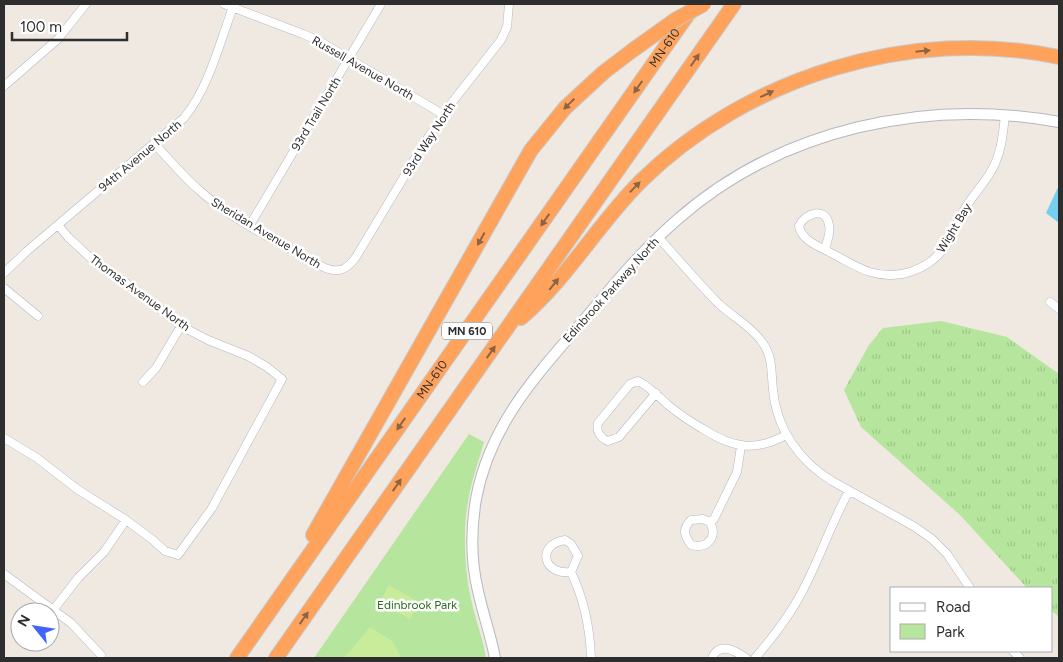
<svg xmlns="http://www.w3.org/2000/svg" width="1063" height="662" font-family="Figtree,sans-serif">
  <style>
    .grass { fill: url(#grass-tufts) }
    .park { fill: #b6e59e }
    .pitch { fill: #c9ec9a }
    .water { fill: #75cff0 }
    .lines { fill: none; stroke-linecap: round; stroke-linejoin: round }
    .street-casing { stroke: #b4b7c1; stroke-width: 9 }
    .secondary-casing { stroke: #b4b7c1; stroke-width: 12 }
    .highway-casing { stroke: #c9c9c9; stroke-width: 16 }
    .street { stroke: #fff; stroke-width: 8 }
    .secondary { stroke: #fff; stroke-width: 10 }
    .highway { stroke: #ffa35c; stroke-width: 14 }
    .highway-bridge-casing { stroke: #c9c9c9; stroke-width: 16; stroke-linecap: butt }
    .highway-bridge { stroke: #ffa35c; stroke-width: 14 }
    .oneway { fill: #8c6343 }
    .labels { text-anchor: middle; stroke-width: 5; stroke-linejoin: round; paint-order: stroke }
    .shield { fill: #fff; stroke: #6d6d6d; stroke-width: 1 }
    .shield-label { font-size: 11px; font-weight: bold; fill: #2e2e2e }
    .street-label { font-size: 12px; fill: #2e2e2e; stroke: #fff }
    .park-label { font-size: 12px; fill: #2c6e1b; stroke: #fff }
  </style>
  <defs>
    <pattern id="grass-tufts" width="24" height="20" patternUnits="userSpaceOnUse" patternTransform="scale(1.25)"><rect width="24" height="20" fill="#b6e59e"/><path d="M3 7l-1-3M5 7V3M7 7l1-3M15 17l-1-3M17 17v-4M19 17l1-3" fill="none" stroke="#9dc588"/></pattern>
  </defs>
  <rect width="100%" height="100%" fill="#efe9e1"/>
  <path class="grass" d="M941 321 1007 337 1059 374V617L1052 611V588H1027L960 515 861 427 844 390 869 345 883 328Z"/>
  <path class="park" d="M469 434 484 442C478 463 470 485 467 508 463 534 465 574 471 599 475 619 483 638 486 658H314Z"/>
  <path class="pitch" d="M389 585 420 603 410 619 380 602Z
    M370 627 392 641 402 658H344Z"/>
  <path class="water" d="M1059 185V223L1046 213Z"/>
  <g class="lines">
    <defs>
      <path id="street" d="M224 4 303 34 321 42 444 115
        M4 86 58 39 86 4
        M155 144C169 160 184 177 200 191 235 222 281 243 321 266 337 274 346 271 356 257L423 145 450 105 501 40 507 27 509 4
        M250 225 381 4
        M658 237C678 259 698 283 719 304 733 317 752 327 762 342 773 356 771 372 773 389 776 428 799 461 832 481L915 527 932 539 947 554 970 588
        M825 249C827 241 831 233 829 225 826 206 805 213 799 226 801 241 821 247 833 254 845 260 857 268 870 272 899 281 931 269 947 244 954 232 958 219 966 207 973 195 983 185 990 173 1001 156 1003 135 1005 115
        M4 273 27 251 184 118C209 87 219 45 233 7
        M4 288 38 316
        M1050 302 1059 309
        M143 382 156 368 181 326
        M656 393 619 437 608 441C600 438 596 431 598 423L630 384 638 381C650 387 658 396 668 405 679 414 691 422 703 429 733 448 755 452 786 435
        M4 438 37 458 77 489 126 520 153 540 165 551 178 555 212 508 282 379 267 367 248 356 208 340 181 326 132 287 97 264 68 237 58 225
        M710 522C718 538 707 549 691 545 684 535 682 529 691 520L703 519 710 522 714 519 737 472 741 446
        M565 540 571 544 578 556 571 572C544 576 535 545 565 540Z
        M571 572C584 599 590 629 591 658
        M4 574 71 623 101 655
        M54 609 78 578 104 552 126 520
        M1013 651 1020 658
        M712 658C719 641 736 651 746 658
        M755 658C775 635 794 610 807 582 822 552 833 520 849 491"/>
      <path id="secondary" d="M495 658C491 636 483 614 478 591 471 562 471 529 476 499 489 428 532 380 578 327 610 289 641 251 678 219 782 128 926 98 1059 122"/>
      <g id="highway">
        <path d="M521 318C567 279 598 224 640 182 747 76 912 26 1059 57"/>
        <path d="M313 535 531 150 565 108 604 72 633 50"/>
        <path id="s1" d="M237 658 691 10"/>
        <path d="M276 658 734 4"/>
      </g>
    </defs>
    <use href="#street" class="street-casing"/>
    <use href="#secondary" class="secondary-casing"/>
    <use href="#highway" class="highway-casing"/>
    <use href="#street" class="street"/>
    <use href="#secondary" class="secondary"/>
    <use href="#highway" class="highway"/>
    <defs>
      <path id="highway-bridge" d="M633 50 675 20 704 4"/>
    </defs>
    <use href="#highway-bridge" class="highway-bridge-casing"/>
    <use href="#highway-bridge" class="highway-bridge"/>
  </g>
  <defs><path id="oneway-solid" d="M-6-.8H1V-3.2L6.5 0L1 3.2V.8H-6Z" transform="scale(1.25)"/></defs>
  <g class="oneway">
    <use href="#oneway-solid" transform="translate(923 51) rotate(-6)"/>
    <use href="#oneway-solid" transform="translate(695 60) rotate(-55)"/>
    <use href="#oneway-solid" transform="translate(638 87) rotate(125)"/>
    <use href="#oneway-solid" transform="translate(767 94) rotate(-25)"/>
    <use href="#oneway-solid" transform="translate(569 104) rotate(136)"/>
    <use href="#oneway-solid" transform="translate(635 187) rotate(-46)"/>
    <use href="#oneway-solid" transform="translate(545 220) rotate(125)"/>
    <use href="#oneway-solid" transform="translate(481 239) rotate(119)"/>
    <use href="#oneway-solid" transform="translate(554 284) rotate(-51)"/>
    <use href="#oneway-solid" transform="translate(491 352) rotate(-55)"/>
    <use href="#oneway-solid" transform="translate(401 424) rotate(125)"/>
    <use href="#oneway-solid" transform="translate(397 485) rotate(-55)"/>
    <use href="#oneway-solid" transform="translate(304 618) rotate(-55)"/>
  </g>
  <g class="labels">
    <rect class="shield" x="442" y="322.5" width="50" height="17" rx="4"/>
    <g class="shield-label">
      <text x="467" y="335">MN 610</text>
    </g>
    <g class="street-label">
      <text dy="4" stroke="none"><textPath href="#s1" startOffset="745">MN-610</textPath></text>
      <text transform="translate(363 68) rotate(30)" y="4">Russell Avenue North</text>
      <text transform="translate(316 114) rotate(-59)" y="4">93rd Trail North</text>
      <text transform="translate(429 139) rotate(-57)" y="4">93rd Way North</text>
      <text transform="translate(140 156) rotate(-40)" y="4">94th Avenue North</text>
      <text transform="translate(954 228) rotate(-59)" y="4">Wight Bay</text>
      <text transform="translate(266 233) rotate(31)" y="4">Sheridan Avenue North</text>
      <text transform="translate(611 290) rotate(-48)" y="4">Edinbrook Parkway North</text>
      <text transform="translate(140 293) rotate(36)" y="4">Thomas Avenue North</text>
      <text dy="4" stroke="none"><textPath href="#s1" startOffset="340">MN-610</textPath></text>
    </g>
    <g class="park-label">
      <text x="417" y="609">Edinbrook Park</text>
    </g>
  </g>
  <rect width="1063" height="662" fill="none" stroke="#2e2e2e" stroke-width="10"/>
  <rect x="890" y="587" width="162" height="65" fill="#ffffff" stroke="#ababab"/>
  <rect x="900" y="603" width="25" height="8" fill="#ffffff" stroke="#ababab"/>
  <text x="936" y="612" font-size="15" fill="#2e2e2e">Road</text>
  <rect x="900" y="624" width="25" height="15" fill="#b6e59e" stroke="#ababab"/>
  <text x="936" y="637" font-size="15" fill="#2e2e2e">Park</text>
  <g transform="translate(35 627) rotate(300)"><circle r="24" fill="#ffffff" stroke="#ababab"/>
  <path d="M0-4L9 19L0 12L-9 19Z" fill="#4264fb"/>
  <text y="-8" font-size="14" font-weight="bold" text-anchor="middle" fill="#2e2e2e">N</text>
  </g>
  <path d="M12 32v8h115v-8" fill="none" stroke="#2e2e2e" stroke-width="2.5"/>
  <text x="20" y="32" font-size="15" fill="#2e2e2e" stroke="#ffffff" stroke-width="4" paint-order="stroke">100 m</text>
</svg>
